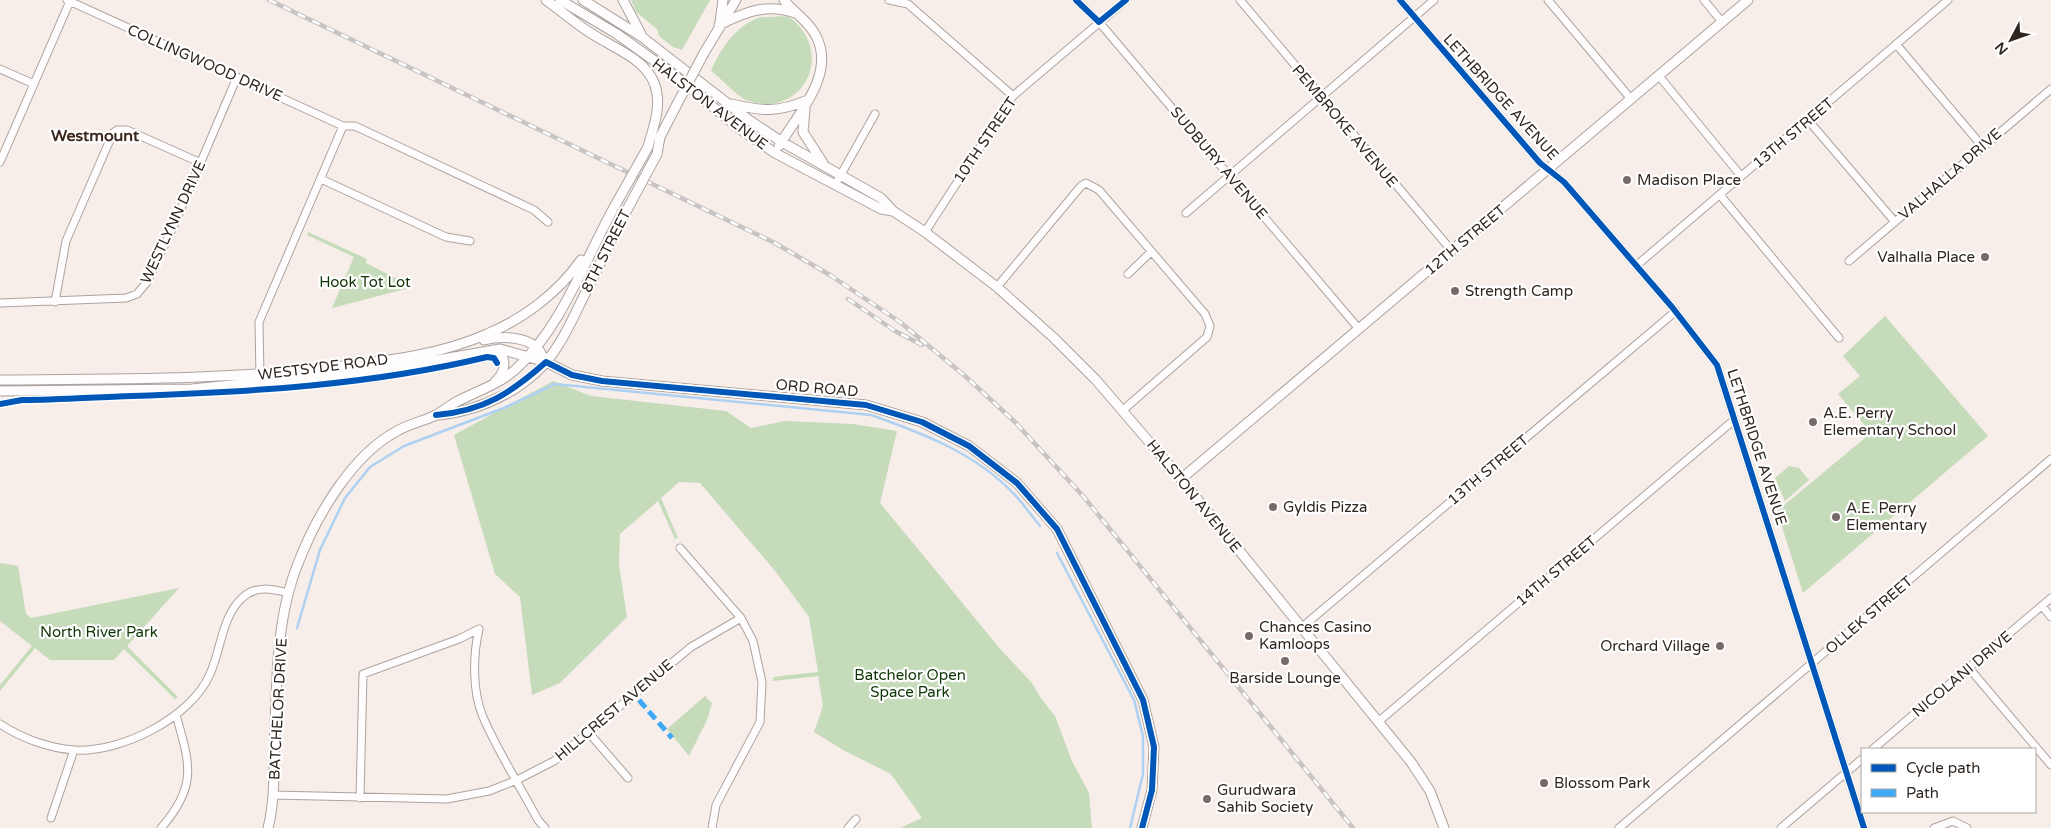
<svg xmlns="http://www.w3.org/2000/svg" width="2051" height="828" font-family="'Varela Round',sans-serif">
  <style>
    .green { fill: #c5dbba }
    .lines { fill: none; stroke-linecap: round; stroke-linejoin: round }
    .stream { stroke: #aed1f3; stroke-width: 2.5 }
    .street-casing { stroke: #aca39f; stroke-width: 9 }
    .secondary-casing { stroke: #aca39f; stroke-width: 11 }
    .street { stroke: #fefcfc; stroke-width: 7 }
    .secondary { stroke: #fefcfc; stroke-width: 9 }
    .rail-casing { stroke: #c7c4c3; stroke-width: 4.5 }
    .rail { stroke: #fff; stroke-width: 2.5; stroke-dasharray: 8; stroke-linecap: butt }
    .secondary-bridge-casing { stroke: #aca39f; stroke-width: 11; stroke-linecap: butt }
    .secondary-bridge { stroke: #fefcfc; stroke-width: 9 }
    .quiet { stroke: #3fa9f5; stroke-width: 5; stroke-dasharray: 10 5; stroke-linecap: butt }
    .cycleway-casing { stroke: #fff; stroke-width: 9 }
    .cycleway { stroke: #0057b8; stroke-width: 6 }
    .poi-dot { fill: #766c67; stroke: #fff; stroke-width: 2 }
    .labels { text-anchor: middle; stroke-width: 4.5; stroke-linejoin: round; paint-order: stroke }
    .street-label { font-size: 15px; fill: #302620; stroke: #fff }
    .poi-label { font-size: 15px; fill: #302620; stroke: #fff; text-anchor: start }
    .park-label { font-size: 15px; fill: #0f3605; stroke: #fff }
    .neighbourhood-label { font-size: 16px; font-weight: bold; fill: #3c281c; stroke: #fff }
  </style>
  <rect width="100%" height="100%" fill="#f7eeea"/>
  <path class="green" d="M631 0H710L682 50 673 47 659 36 657 29 636 12Z
    M761 17C770 18 780 15 788 17 793 19 797 24 800 27 832 67 794 119 746 100 734 94 722 79 711 71 720 49 737 24 761 17Z
    M308 232 367 259 366 263 413 287 332 308 354 257 307 235Z
    M1885 316 1988 436 1803 593 1777 511 1871 433 1838 394 1860 376 1843 356Z
    M553 381 591 396 726 411 751 428 785 421 853 424 897 431 880 503 1002 651 1032 683 1040 697 1055 716 1072 761 1089 793 1092 828H900L922 818 891 774 843 750 814 732 823 706 818 676 773 681V677L818 672 809 617 776 572 700 483 679 482 661 498 678 538 675 539 658 501 620 534 619 565 627 617 560 683 532 695 520 597 495 574 454 435Z
    M1789 466 1799 468 1809 480 1785 501 1775 478Z
    M0 563 18 566 26 614 31 618 179 588 127 646 178 697 175 699 124 649 114 660H50L35 648 0 691V685L32 646 0 621Z
    M705 696 712 703 707 720 689 756 667 729Z"/>
  <g class="lines">
    <path class="stream" d="M1057 553 1134 700 1143 736V774L1130 828
      M297 628 320 550 345 498 370 467 404 446 504 408 555 384 871 415C922 433 975 453 1013 493 1023 503 1031 515 1040 526"/>
    <defs>
      <path id="street" d="M67 0 343 126 259 322 260 377
        M889 0 908 4 1013 96
        M1076 0 1099 22 1359 329
        M1240 0 1452 251
        M1400 0 1540 163 1564 182 1672 307 1717 365 1864 828
        M1548 0 1631 99
        M1704 0 1722 22
        M1896 44 1982 146
        M0 69 34 84
        M1659 76 1741 176
        M1808 120 1895 222
        M343 126H355L534 210 548 222
        M0 162 70 1
        M321 179 446 237 470 241
        M835 185 875 114
        M1720 195 1839 338
        M1186 213 1434 0
        M925 232 1013 96 1126 0
        M1849 261 2051 89
        M1637 265 1948 0
        M1128 274 1151 252
        M997 287 1081 186 1086 183 1099 190 1205 314 1210 326 1207 337 1123 410
        M55 302 66 241 113 133 117 130H127L201 163
        M0 303 126 298 137 294 147 282 175 223 237 77
        M680 548 741 618 753 641 762 682 760 722 716 805 712 828
        M2042 606 2051 617
        M1301 628 1676 311
        M1969 668 2051 765
        M1378 722 1734 420
        M0 724C21 738 48 748 74 750 121 753 191 718 210 674 221 650 222 616 242 598 256 585 272 589 288 593
        M589 733 628 778
        M1873 749 2051 598
        M273 795 447 799 489 791 517 780 554 761 691 647 741 618
        M360 798 363 674 459 639 479 629C473 655 472 691 483 717 498 752 520 786 538 820L545 828
        M51 818 74 750
        M161 828C198 786 190 764 176 715
        M848 828 856 819
        M1619 828 2051 459
        M1781 828 1862 759
        M1934 828 1953 821 1967 828"/>
      <path id="secondary" d="M546 0C560 10 574 22 589 32 614 49 653 60 657 94 660 112 652 131 648 147
        M560 0 617 34 670 72 740 129 775 153 881 209 893 211
        M583 0 642 37 749 120 782 142 881 198 893 211 925 232 997 287 1054 338 1096 380 1181 479 1411 762 1430 791 1444 828
        M623 0 641 34
        M720 22 723 0
        M719 25C745 12 766 3 795 13
        M704 53 736 0
        M731 104C762 111 777 113 808 100
        M805 109 803 132 823 163
        M779 146C797 115 835 76 817 38 810 22 794 13 784 0
        M657 154 660 137 676 106
        M484 340C500 336 525 336 537 348 541 352 543 358 546 362
        M487 352 503 358C506 368 502 375 495 382
        M0 380C115 379 229 380 343 366 392 360 442 354 487 334 523 319 558 293 581 260
        M0 391 192 389 380 370 500 349 546 362 572 375 602 381 866 405 922 422 969 446 1017 483 1057 529 1143 700 1154 747 1152 790 1142 828
        M439 415C484 410 532 387 557 347 569 329 577 309 587 290 601 262 614 235 628 208
        M1181 479 1748 0
        M268 828C274 804 274 780 274 755 277 691 274 621 299 561 317 515 352 455 397 431 409 424 424 421 436 415 443 411 449 406 456 402 477 391 498 385 516 369 563 326 586 256 617 202"/>
    </defs>
    <use href="#street" class="street-casing"/>
    <use href="#secondary" class="secondary-casing"/>
    <use href="#street" class="street"/>
    <use href="#secondary" class="secondary"/>
    <defs>
      <path id="rail" d="M269 0 773 242 830 275 900 322 965 376 1015 422 1083 496 1353 828
        M848 299 895 331 922 345"/>
    </defs>
    <use href="#rail" class="rail-casing"/>
    <use href="#rail" class="rail"/>
    <defs>
      <path id="secondary-bridge" d="M676 106 704 53
        M617 202 648 147
        M628 208 657 154"/>
    </defs>
    <use href="#secondary-bridge" class="secondary-bridge-casing"/>
    <use href="#secondary-bridge" class="secondary-bridge"/>
    <path class="quiet" d="M639 700 672 738"/>
    <defs>
      <path id="cycleway" d="M1076 0 1099 22 1126 0
        M1400 0 1540 163 1564 182 1672 307 1717 365 1864 828
        M0 404 22 400C59 400 96 397 132 396 252 392 371 385 487 357L494 358 497 363
        M436 415C484 411 511 393 546 362L572 375 602 381 866 405 922 422 969 446 1017 483 1057 529 1143 700 1154 747 1152 790 1142 828"/>
    </defs>
    <use href="#cycleway" class="cycleway-casing"/>
    <use href="#cycleway" class="cycleway"/>
  </g>
  <g class="poi-dot">
    <circle cx="1627" cy="180" r="5"/>
    <circle cx="1985" cy="257" r="5"/>
    <circle cx="1455" cy="291" r="5"/>
    <circle cx="1813" cy="422" r="5"/>
    <circle cx="1273" cy="507" r="5"/>
    <circle cx="1836" cy="517" r="5"/>
    <circle cx="1249" cy="636" r="5"/>
    <circle cx="1720" cy="646" r="5"/>
    <circle cx="1285" cy="661" r="5"/>
    <circle cx="1544" cy="783" r="5"/>
    <circle cx="1207" cy="799" r="5"/>
  </g>
  <g class="labels">
    <g class="street-label">
      <text transform="translate(205 63) rotate(24)" y="5">COLLINGWOOD DRIVE</text>
      <text transform="translate(1501 97) rotate(48)" y="5">LETHBRIDGE AVENUE</text>
      <text transform="translate(710 104) rotate(37)" y="5">HALSTON AVENUE</text>
      <text transform="translate(1345 126) rotate(50)" y="5">PEMBROKE AVENUE</text>
      <text transform="translate(1793 133) rotate(-40)" y="5">13TH STREET</text>
      <text transform="translate(985 140) rotate(-56)" y="5">10TH STREET</text>
      <text transform="translate(1219 163) rotate(50)" y="5">SUDBURY AVENUE</text>
      <text transform="translate(1950 174) rotate(-41)" y="5">VALHALLA DRIVE</text>
      <text transform="translate(173 222) rotate(-65)" y="5">WESTLYNN DRIVE</text>
      <text transform="translate(1465 240) rotate(-40)" y="5">12TH STREET</text>
      <text transform="translate(606 251) rotate(-63)" y="5">8TH STREET</text>
      <text transform="translate(323 367) rotate(-7)" y="5">WESTSYDE ROAD</text>
      <text transform="translate(817 388) rotate(5)" y="5">ORD ROAD</text>
      <text transform="translate(1757 447) rotate(72)" y="5">LETHBRIDGE AVENUE</text>
      <text transform="translate(1488 470) rotate(-40)" y="5">13TH STREET</text>
      <text transform="translate(1194 496) rotate(51)" y="5">HALSTON AVENUE</text>
      <text transform="translate(1556 571) rotate(-40)" y="5">14TH STREET</text>
      <text transform="translate(1869 615) rotate(-41)" y="5">OLLEK STREET</text>
      <text transform="translate(1962 674) rotate(-40)" y="5">NICOLANI DRIVE</text>
      <text transform="translate(278 709) rotate(-87)" y="5">BATCHELOR DRIVE</text>
      <text transform="translate(614 710) rotate(-40)" y="5">HILLCREST AVENUE</text>
    </g>
    <g class="poi-label">
      <text x="1637" y="185">Madison Place</text>
      <text x="1975" y="262" text-anchor="end">Valhalla Place</text>
      <text x="1465" y="296">Strength Camp</text>
      <text x="1823" y="418">A.E. Perry<tspan x="1823" dy="17">Elementary School</tspan></text>
      <text x="1283" y="512">Gyldis Pizza</text>
      <text x="1846" y="513">A.E. Perry<tspan x="1846" dy="17">Elementary</tspan></text>
      <text x="1259" y="632">Chances Casino<tspan x="1259" dy="17">Kamloops</tspan></text>
      <text x="1710" y="651" text-anchor="end">Orchard Village</text>
      <text x="1285" y="683" text-anchor="middle">Barside Lounge</text>
      <text x="1554" y="788">Blossom Park</text>
      <text x="1217" y="795">Gurudwara<tspan x="1217" dy="17">Sahib Society</tspan></text>
    </g>
    <g class="park-label">
      <text x="365" y="287">Hook Tot Lot</text>
      <text x="99" y="637">North River Park</text>
      <text x="910" y="680">Batchelor Open<tspan x="910" dy="17">Space Park</tspan></text>
    </g>
    <g class="neighbourhood-label">
      <text x="95" y="141">Westmount</text>
    </g>
  </g>
  <rect x="1861" y="748" width="175" height="65" fill="#ffffff" stroke="#aca8a6"/>
  <rect x="1871" y="764" width="25" height="8" fill="#0057b8" stroke="#aca8a6"/>
  <text x="1906" y="773" font-size="15" fill="#302620">Cycle path</text>
  <rect x="1871" y="789" width="25" height="8" fill="#3fa9f5" stroke="#aca8a6"/>
  <text x="1906" y="798" font-size="15" fill="#302620">Path</text>
  <g transform="translate(2011 40) rotate(229)" stroke="#ffffff" stroke-width="4" paint-order="stroke">
  <path d="M0-4L9 19L0 12L-9 19Z" fill="#302620"/>
  <text y="-8" font-size="14" font-weight="bold" text-anchor="middle" fill="#302620">N</text>
  </g>
</svg>
